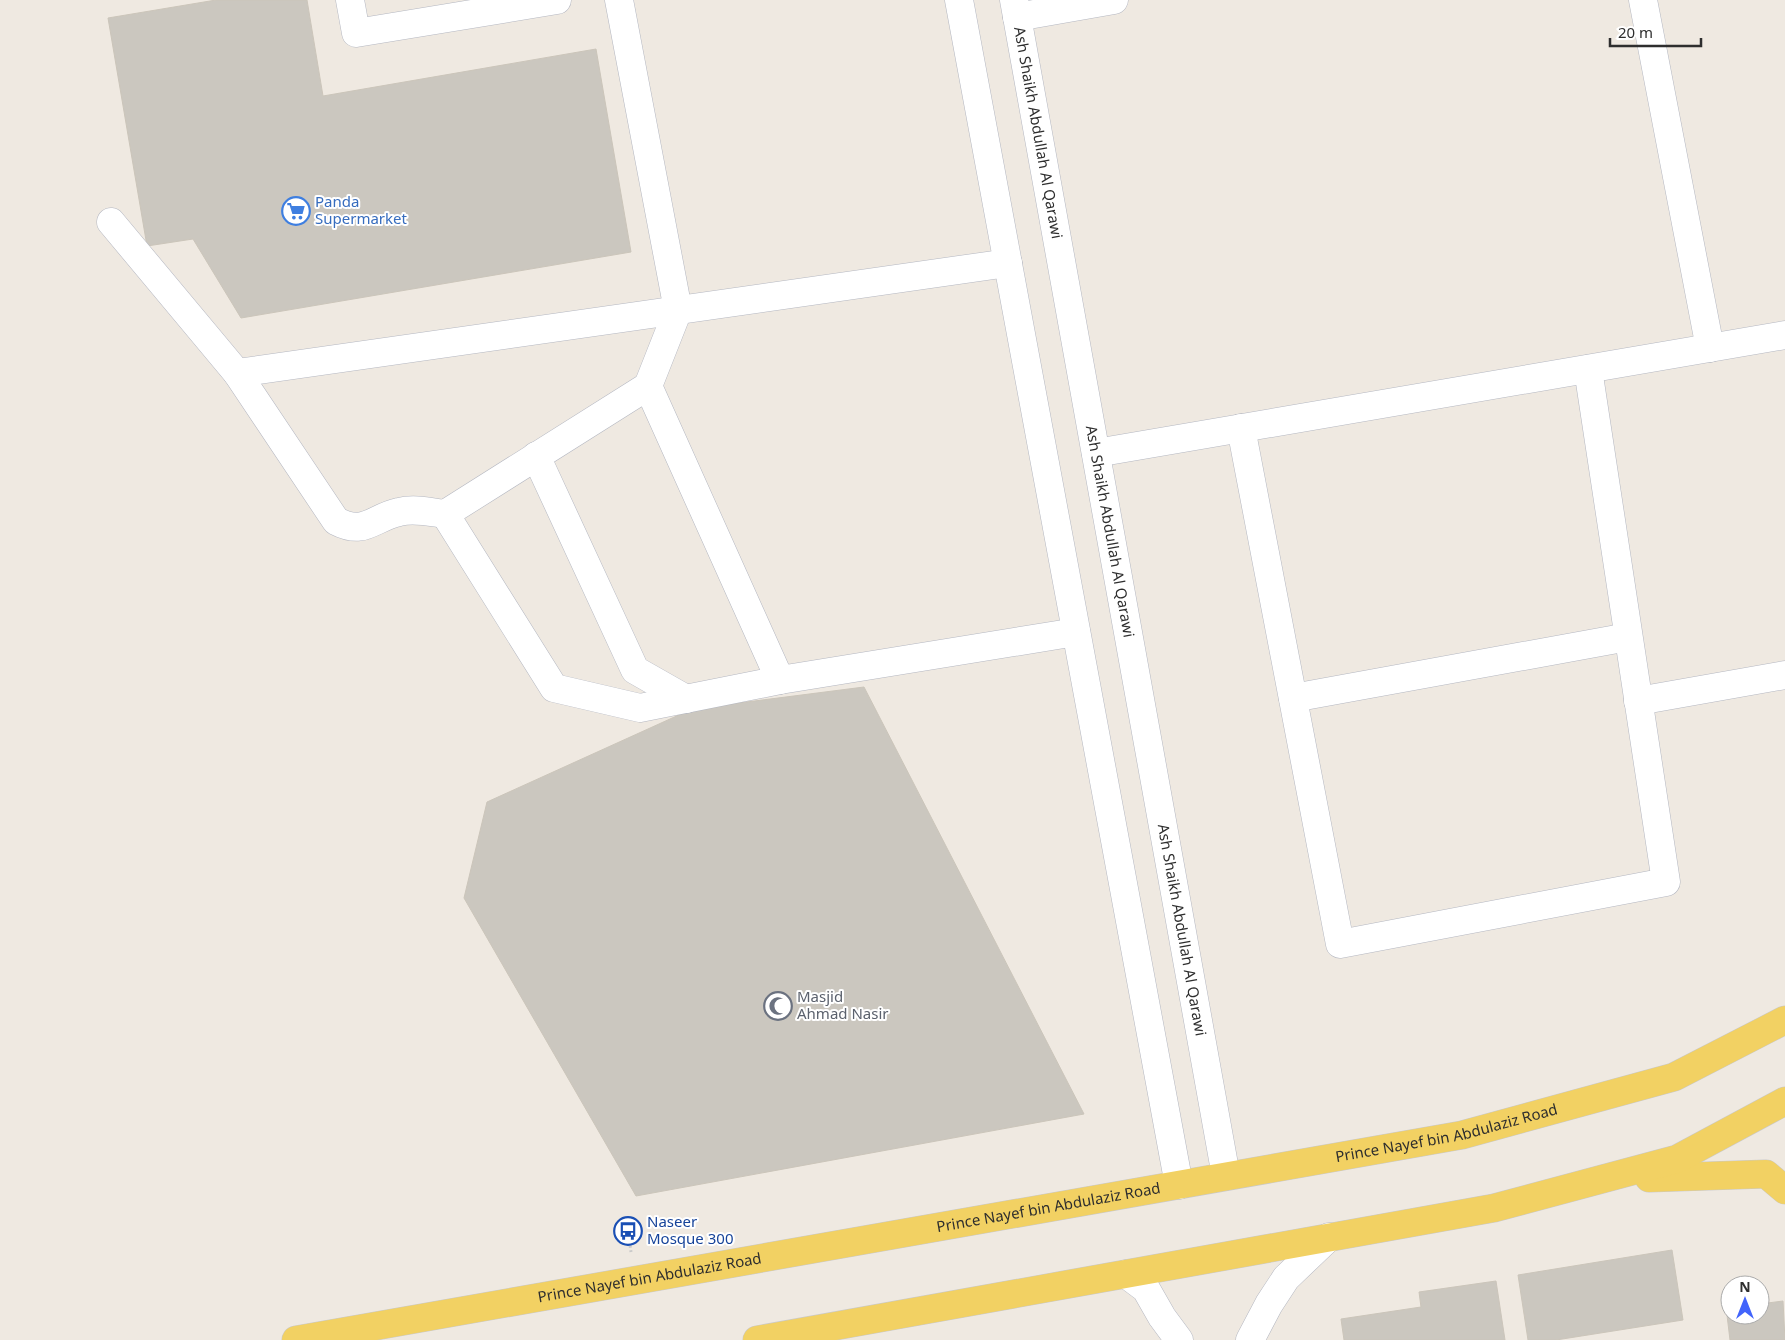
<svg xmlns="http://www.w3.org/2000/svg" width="1785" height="1340" font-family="'Noto Sans',sans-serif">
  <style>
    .building { fill: #cbc7bf; stroke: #cbc5ba }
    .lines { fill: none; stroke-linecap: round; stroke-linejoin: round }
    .minor-casing { stroke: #b4b7c1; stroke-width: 29 }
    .major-casing { stroke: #c9c9c9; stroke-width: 29 }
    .path { stroke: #c9c9c9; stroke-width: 3; stroke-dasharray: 4 2.5; stroke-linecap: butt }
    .minor { stroke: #fff; stroke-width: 28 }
    .major { stroke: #f2d163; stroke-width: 28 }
    .labels { text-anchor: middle; stroke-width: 4; stroke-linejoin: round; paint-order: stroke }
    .street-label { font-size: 15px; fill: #2e2e2e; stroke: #fff }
    .shop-label { font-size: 15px; fill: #366cbe; stroke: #fff; text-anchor: start }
    .worship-label { font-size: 15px; fill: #5b616d; stroke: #fff; text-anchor: start }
    .transit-label { font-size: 15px; fill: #164399; stroke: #fff; text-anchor: start }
  </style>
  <rect width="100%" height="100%" fill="#efe9e1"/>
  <path class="building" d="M216 0H307L323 96 596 49 631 252 241 318 193 239 147 246 108 18Z
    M864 687 1084 1114 636 1196 464 898 487 802 692 709Z
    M1672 1250 1683 1320 1556 1340H1528L1518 1275Z
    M1496 1281 1505 1340H1344L1341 1319 1421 1307 1419 1292Z
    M1783 1301 1785 1340H1730L1726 1307H1730V1315H1760V1304Z"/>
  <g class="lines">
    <defs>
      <g id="minor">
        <path d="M350 0 356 33 557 0"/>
        <path d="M619 0 678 310 648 386 780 680 1076 632"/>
        <path d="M959 0 1179 1185"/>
        <path id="s1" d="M1014 0 1226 1176"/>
        <path d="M1643 0 1710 348"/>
        <path d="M1017 17 1114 0"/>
        <path d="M111 222 237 373 1008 263"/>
        <path d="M237 373 336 521C365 536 372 518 399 512 414 508 430 512 445 514"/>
        <path d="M648 386 445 514 554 688 640 708 780 680"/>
        <path d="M1241 428 1340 944 1666 882 1588 369"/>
        <path d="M1096 453 1785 335"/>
        <path d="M536 456 635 670 686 699"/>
        <path d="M1293 698 1628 637"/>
        <path d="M1638 701 1785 675"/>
        <path d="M1126 1274 1146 1289 1162 1317 1179 1340"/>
        <path d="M1250 1340 1269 1304 1286 1278 1329 1237"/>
      </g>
      <g id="major">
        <path d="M1649 1178 1766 1174 1785 1190"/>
        <path id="s2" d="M296 1340 1462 1135 1674 1077 1785 1020"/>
        <path d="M757 1340 1494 1208 1677 1159 1785 1101"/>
      </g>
    </defs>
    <use href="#minor" class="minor-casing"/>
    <use href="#major" class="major-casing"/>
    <path class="path" d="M628 1231 631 1252"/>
    <use href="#minor" class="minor"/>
    <use href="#major" class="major"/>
  </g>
  <defs>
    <symbol id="supermarket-ring" viewBox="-11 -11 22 22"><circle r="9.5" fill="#fff" stroke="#3f7fe0" stroke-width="1.5"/><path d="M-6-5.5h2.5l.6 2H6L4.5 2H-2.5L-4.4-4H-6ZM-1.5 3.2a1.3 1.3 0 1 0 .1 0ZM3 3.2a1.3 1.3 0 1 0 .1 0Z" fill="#3f7fe0"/></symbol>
    <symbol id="mosque-ring" viewBox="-11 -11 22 22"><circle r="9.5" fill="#fff" stroke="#6b7280" stroke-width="1.5"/><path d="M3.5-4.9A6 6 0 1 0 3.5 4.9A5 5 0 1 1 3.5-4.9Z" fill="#6b7280"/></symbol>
    <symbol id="bus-ring" viewBox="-11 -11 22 22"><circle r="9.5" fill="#fff" stroke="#1a4fb4" stroke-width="1.5"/><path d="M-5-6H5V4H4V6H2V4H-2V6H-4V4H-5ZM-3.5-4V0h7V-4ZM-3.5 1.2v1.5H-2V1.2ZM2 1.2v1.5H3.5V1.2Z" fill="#1a4fb4"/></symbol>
  </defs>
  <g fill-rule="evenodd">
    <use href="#supermarket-ring" x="280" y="195" width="32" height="32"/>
    <use href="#mosque-ring" x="762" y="990" width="32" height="32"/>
    <use href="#bus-ring" x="612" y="1215" width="32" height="32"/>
  </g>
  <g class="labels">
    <g class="street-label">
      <text dy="5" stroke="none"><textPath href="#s1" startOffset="135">Ash Shaikh Abdullah Al Qarawi</textPath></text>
      <text dy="5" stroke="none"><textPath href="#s1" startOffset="540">Ash Shaikh Abdullah Al Qarawi</textPath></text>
      <text dy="5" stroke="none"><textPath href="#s1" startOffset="945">Ash Shaikh Abdullah Al Qarawi</textPath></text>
      <text dy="5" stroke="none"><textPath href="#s2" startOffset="1169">Prince Nayef bin Abdulaziz Road</textPath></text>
      <text dy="5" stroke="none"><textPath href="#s2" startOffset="764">Prince Nayef bin Abdulaziz Road</textPath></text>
      <text dy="5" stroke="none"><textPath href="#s2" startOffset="359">Prince Nayef bin Abdulaziz Road</textPath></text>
    </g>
    <g class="shop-label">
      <text x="315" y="207">Panda<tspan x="315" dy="17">Supermarket</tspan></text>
    </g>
    <g class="worship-label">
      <text x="797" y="1002">Masjid<tspan x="797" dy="17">Ahmad Nasir</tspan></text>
    </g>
    <g class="transit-label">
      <text x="647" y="1227">Naseer<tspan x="647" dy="17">Mosque 300</tspan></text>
    </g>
  </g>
  <g transform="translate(1745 1300)"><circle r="24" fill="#ffffff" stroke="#ababab"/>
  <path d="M0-4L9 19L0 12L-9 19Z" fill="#4264fb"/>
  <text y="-8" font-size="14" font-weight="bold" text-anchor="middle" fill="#2e2e2e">N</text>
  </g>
  <path d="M1610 38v8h91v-8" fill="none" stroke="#2e2e2e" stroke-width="2.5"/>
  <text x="1618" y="38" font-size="15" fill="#2e2e2e" stroke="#ffffff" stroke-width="4" paint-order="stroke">20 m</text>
</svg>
